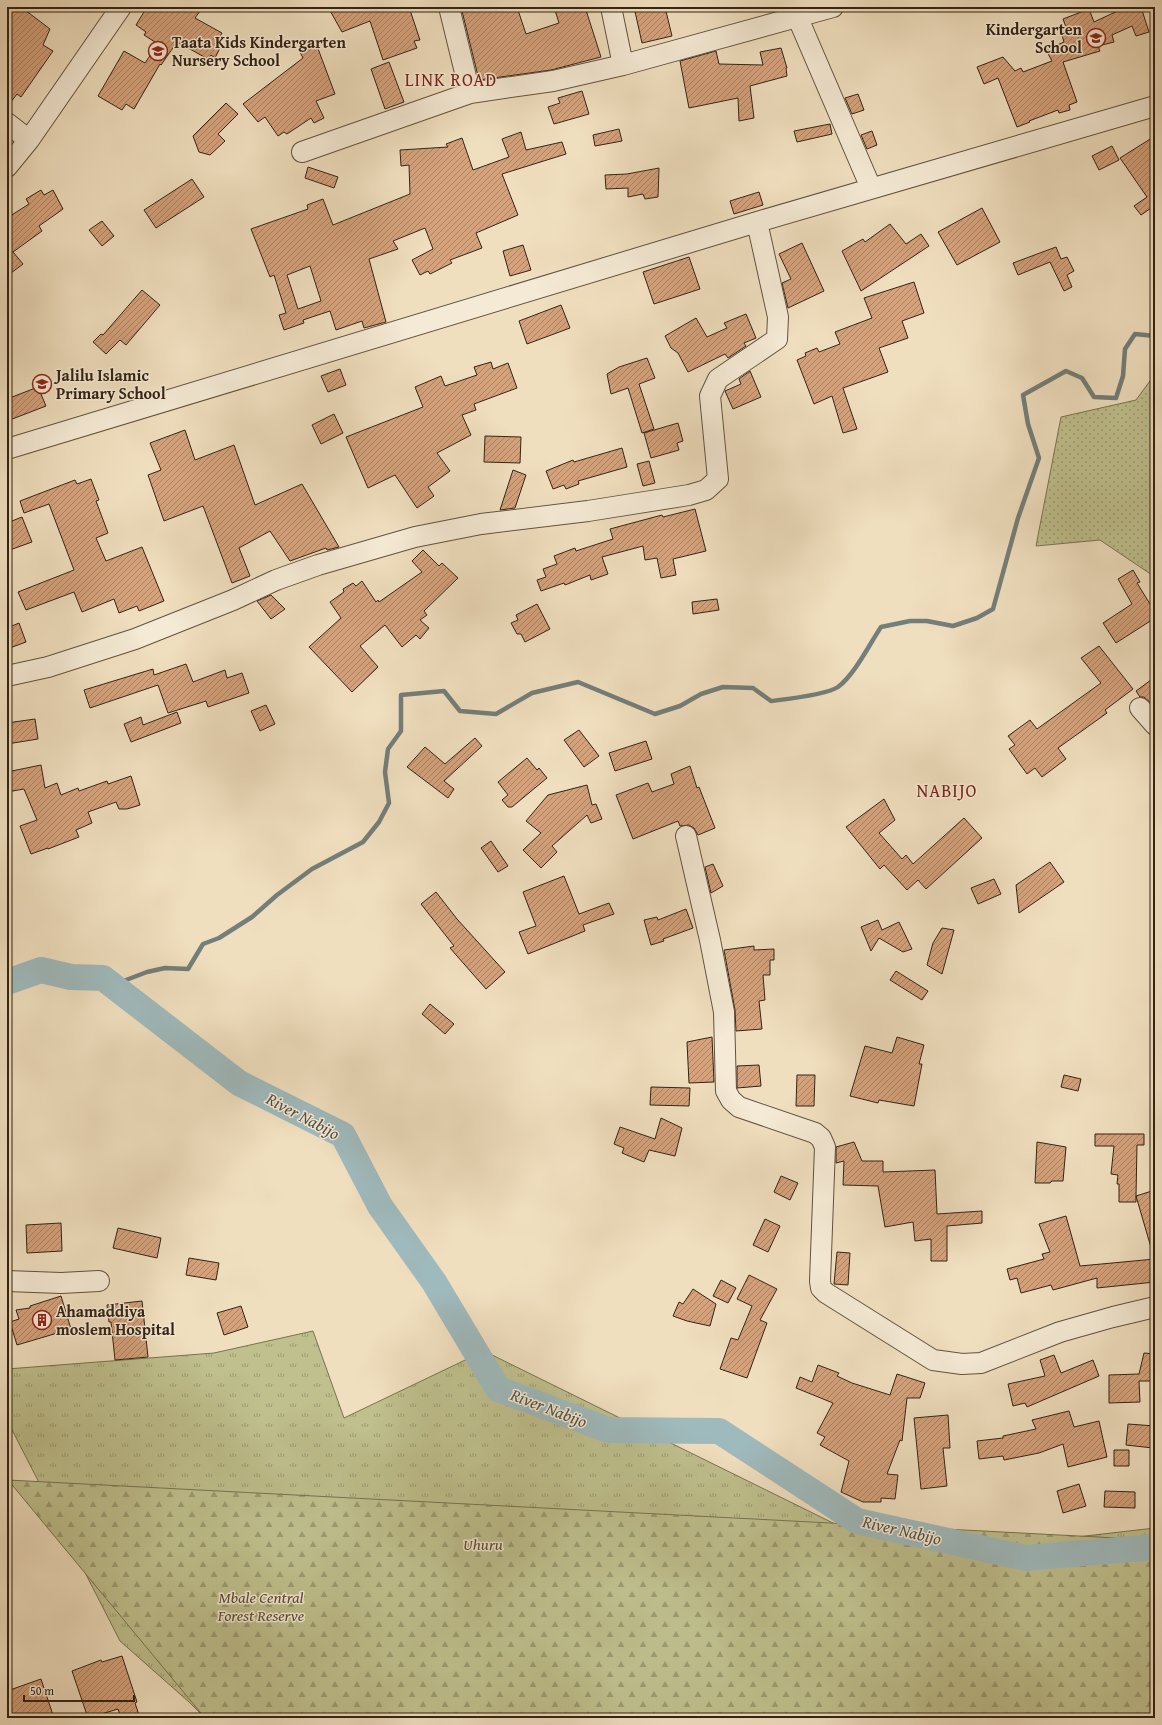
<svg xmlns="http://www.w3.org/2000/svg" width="1162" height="1725" font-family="'Gentium Book Plus',serif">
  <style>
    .grass { fill: url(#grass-tufts); stroke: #797252 }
    .forest { fill: url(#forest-firs); stroke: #797252 }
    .garden { fill: url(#garden-dots); stroke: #797252 }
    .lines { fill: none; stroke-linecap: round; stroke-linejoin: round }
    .stream { stroke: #747e7a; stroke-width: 4.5 }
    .river { stroke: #9fbabd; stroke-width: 26 }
    .building { fill: url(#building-hatch); stroke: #332315; fill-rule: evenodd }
    .minor-casing { stroke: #625240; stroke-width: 22 }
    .minor { stroke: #f5ead5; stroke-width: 20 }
    .labels { text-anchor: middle; stroke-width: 3; stroke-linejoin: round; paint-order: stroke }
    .poi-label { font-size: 16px; font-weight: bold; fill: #332315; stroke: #f5ead5; text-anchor: start }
    .park-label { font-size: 16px; font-style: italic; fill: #564a33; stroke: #f5ead5 }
    .water-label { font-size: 17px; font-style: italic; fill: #535047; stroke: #f5ead5 }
    .quarter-label { font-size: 18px; letter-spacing: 1px; fill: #7a1f14; stroke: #f5ead5 }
  </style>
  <defs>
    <pattern id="grass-tufts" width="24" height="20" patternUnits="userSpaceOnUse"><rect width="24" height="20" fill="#bfc08e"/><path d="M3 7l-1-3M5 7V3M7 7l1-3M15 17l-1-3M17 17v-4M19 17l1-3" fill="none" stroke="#9c9c73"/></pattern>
    <pattern id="forest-firs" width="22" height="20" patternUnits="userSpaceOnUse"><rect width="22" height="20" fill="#bfc08e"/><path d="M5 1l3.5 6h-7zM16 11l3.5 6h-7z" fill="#9c9c73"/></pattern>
    <pattern id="garden-dots" width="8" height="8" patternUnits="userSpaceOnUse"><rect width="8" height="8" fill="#bfc08e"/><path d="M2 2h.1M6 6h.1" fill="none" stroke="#9c9c73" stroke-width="1.8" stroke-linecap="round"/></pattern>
    <pattern id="building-hatch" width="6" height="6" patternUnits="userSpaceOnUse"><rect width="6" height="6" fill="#d5a27c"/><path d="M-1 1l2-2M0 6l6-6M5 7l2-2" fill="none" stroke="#ad8464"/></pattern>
  </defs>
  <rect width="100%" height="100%" fill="#f0dfbf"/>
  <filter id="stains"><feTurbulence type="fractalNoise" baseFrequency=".005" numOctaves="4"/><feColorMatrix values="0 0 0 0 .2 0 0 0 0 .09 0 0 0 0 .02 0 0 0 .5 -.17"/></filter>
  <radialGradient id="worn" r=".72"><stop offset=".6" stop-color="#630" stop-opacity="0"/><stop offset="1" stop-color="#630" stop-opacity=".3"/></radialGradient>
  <path class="grass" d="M313 1331 344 1418 484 1351 902 1557 1155 1528V1718H205L189 1702 120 1641 7 1420V1369L214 1353Z"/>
  <path class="forest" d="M8 1480 1155 1540V1718H205Z"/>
  <path class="garden" d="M1155 374V577L1100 540 1036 546 1061 417 1136 400Z"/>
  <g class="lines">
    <path class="stream" d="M113 985 147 972 165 968 188 969 203 944 219 938 252 917 277 895 312 869 363 842 379 822 389 803 385 772 388 749 401 731V695L444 691 460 711 496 714 532 693 578 682 655 714 680 706 701 694 723 687 753 688 771 701C787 699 826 695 838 687 855 674 869 645 881 627L910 621H927L953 626 977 618 993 609 1018 518 1039 458 1028 424 1023 395 1066 371 1082 378 1094 397 1116 398 1123 376 1125 349 1135 334 1155 336"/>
    <path class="river" d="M7 982 41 970 71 977 103 978 239 1083 343 1135 380 1206 434 1282 498 1389 608 1430 719 1431 857 1521 1026 1558 1155 1547"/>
  </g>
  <path class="building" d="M7 7H21L50 29 43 45 53 51 21 97 17 94 7 107Z
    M147 7H203L195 18 222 33 216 43 221 46 215 58 211 55 208 59 177 42 161 65 160 64 134 109 126 104 122 110 98 96 124 51 145 63 158 44 144 35 146 32 136 25Z
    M328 7H409L420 40 414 41 417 48 383 60 370 21 342 32Z
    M461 7H517L526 34 559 23 554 7H585L601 57 551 70 479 80Z
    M634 7H665L672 36 642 43Z
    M1126 7H1141L1149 32 1136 36 1132 26 1112 35 1114 42 1098 46 1100 51 1063 62 1077 102 1069 105 1070 110 1059 113 1058 110 1029 121 1030 122 1017 127 998 78 984 84 977 67 1003 57 1015 71 1021 68 1023 72 1052 61 1046 50 1064 42 1061 32 1067 30 1063 19 1089 9 1094 22Z
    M317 46 335 94 316 101 324 118 314 123 311 118 287 134 284 132 278 136 265 117 258 122 243 104 303 58 300 52Z
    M781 48 787 68H786L787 76 750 86 754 118 739 121 738 98 689 108 680 61 716 51 719 64 763 65 760 52Z
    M389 62 404 102 385 109 371 69Z
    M582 91 589 114 554 124 548 107 560 103 558 98Z
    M858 94 864 110 852 114 845 98Z
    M226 103 238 114 218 134 225 141 210 155 199 152 193 136Z
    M830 124 832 134 797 142 794 131Z
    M619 129 622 141 595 146 593 135Z
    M872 131 877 145 867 149 861 135Z
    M521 132 526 150 562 142 566 154 502 174 518 215 476 233 482 248 450 260 452 263 430 274 428 271 420 275 412 260 433 249 425 228 393 241 398 249 369 259 386 322 364 328 362 321 336 330 330 311 303 320 304 323 284 330 279 315 286 313 274 275 270 277 251 229 308 209 307 205 323 199 333 225 410 194 409 165 401 166 400 150 448 147 446 144 462 138 473 170 509 157 502 139ZM310 266 321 301 298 309 287 275Z
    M1155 136V208L1154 206 1141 215 1134 206 1147 197 1120 158Z
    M1112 146 1119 160 1099 170 1092 156Z
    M308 167 338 177 334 188 305 178Z
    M659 168 658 197 645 199 643 194 628 197V188L606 189 605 175 627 174Z
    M192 179 204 197 156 228 144 210Z
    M41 190 44 195 53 190 63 209 39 226 42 231 13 252 23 264 7 276V218L29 204 26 199Z
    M759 192 763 205 734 214 730 201Z
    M982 208 1000 242 957 265 938 232Z
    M102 221 114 236 102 246 89 230Z
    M890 224 906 244 921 234 929 246 861 291 842 251 863 239 865 242Z
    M802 243 824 291 788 308 782 283 791 279 779 254Z
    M523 245 531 270 510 276 503 251Z
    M1056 247 1061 259 1067 257 1074 271 1067 275 1072 287 1064 291 1050 262 1018 275 1013 263Z
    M689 257 700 289 654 304 643 272Z
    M914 282 924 313 902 321 908 338 879 348 888 372 843 388 857 429 843 433 832 396 814 404 797 360 806 356 805 353 817 348 819 352 840 344 835 332 872 318 864 298Z
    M142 290 160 305 126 345 120 340 106 354 93 342 101 334 103 335Z
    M561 305 570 328 527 344 519 321Z
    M746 314 756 338 744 343 746 346 728 358 725 354 688 372 678 353 671 348 665 336 696 318 707 337 727 328 724 323Z
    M647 358 655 378 639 384 654 429 642 433 628 388 611 394 607 374 619 367Z
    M491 362 493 369 508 363 517 388 474 404 476 410 462 415 471 435 437 453 450 471 428 487 434 496 417 508 395 475 368 488 346 437 423 407 415 387 441 376 445 386 477 375 474 367Z
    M340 369 346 385 328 392 321 376Z
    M750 371 761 397 733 409 725 391 741 384 739 379Z
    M38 387 46 406 7 421V399Z
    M334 414 343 433 321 444 312 425Z
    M678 423 683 441 677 443 679 450 651 458 644 433Z
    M185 430 195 460 234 445 255 505 302 484 339 547 327 550 326 548 290 561 270 531 239 548 250 576 232 583 203 506 164 521 148 475 161 470 150 443Z
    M485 436 521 437 520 463 484 462Z
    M622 448 627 467 578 481 579 484 566 489 564 485 553 489 546 471 573 460 574 462Z
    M649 461 655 483 643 486 637 464Z
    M513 470 526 475 515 508 500 510Z
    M91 479 99 500 96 501 108 533 96 538 106 561 142 547 164 601 139 611 137 606 119 613 114 599 82 612 74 592 26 610 18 592 74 570 49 504 24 513 20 501 75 480 77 484Z
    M695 509 706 551 673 559 676 575 661 578 657 558 645 560 643 546 602 557 608 574 591 580 590 575 565 585 564 583 541 591 537 580 546 577 543 569 557 564 554 556 575 548 576 551 613 539 610 529 662 515 663 517Z
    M22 517 32 542 7 551V523Z
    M423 550 439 566 442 563 458 578 424 611 427 615 420 620 429 628 420 639 416 635 402 647 385 625 360 646 378 667 352 692 309 647 341 618 330 602 344 592 343 589 353 583 356 586 362 581 376 602 378 600 379 602 422 572 412 561Z
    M1133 570 1140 582 1137 583 1155 612V618L1116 643 1103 623 1132 604 1118 579Z
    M271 595 285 609 271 619 257 601Z
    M717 599 719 610 693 614 692 602Z
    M537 604 550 629 525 642 521 634H517L511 623 518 620 516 615Z
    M19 623 26 642 7 649V628Z
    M1099 646 1133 689 1105 710 1107 713 1058 748 1066 759 1042 777 1035 768 1027 774 1009 749 1015 745 1008 736 1030 720 1037 729 1101 683 1081 658Z
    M186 664 193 682 225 670 227 678 242 673 249 693 208 707 206 701 168 713 158 685 90 708 84 690 153 669 154 675Z
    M1155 677V703L1153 705 1144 697H1140L1136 691Z
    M266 705 275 724 260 731 251 711Z
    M177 712 181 723 131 742 124 724 141 717 143 725Z
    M35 719 38 739 7 744V723Z
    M579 730 599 756 584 767 564 740Z
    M475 738 482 746 444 781 454 789 448 798 407 767 425 747 445 764Z
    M646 741 652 759 615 771 609 753Z
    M527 758 537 770 539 768 547 778 512 807H508L502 800 508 795 498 782Z
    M41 765 45 788 57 783 61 795 78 788 79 791 107 781 108 784 131 776 140 805 127 809H119L116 802 88 812 92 823 76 830 79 837 48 849V848L31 854 20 826 37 820 24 789 7 792V772Z
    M690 766 697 788 699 787 715 828 698 835 694 828 689 825 680 826 678 821 633 839 616 795 648 783 652 792 674 784 671 774Z
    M587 785 592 805 596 804 602 819 591 823 587 815 552 846 557 852 541 868 523 850 541 833 526 821 548 795Z
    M884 799 895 820 879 833 902 859 906 855 913 864 964 818 982 838 926 889 918 880 907 890 884 865 880 869 846 827Z
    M491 841 508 866 498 872 481 848Z
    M1050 862 1064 882 1019 913 1016 885Z
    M713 864 723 886 711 893 705 867Z
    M564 876 579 914 609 903 614 914 583 925 585 931 528 954 519 932 536 926 523 892Z
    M994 879 1001 894 978 904 971 888Z
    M436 892 457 919 505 972 486 989 450 948 454 946 421 904Z
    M686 909 693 928 663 939 664 941 651 945 644 920 657 917 658 920Z
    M878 920 882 930 899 922 912 949 903 952 879 938 871 951 861 927Z
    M942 928 954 930 942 974 927 965 933 943Z
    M754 946V950L774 949V960H770V975H763L765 1000 759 1001 762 1029 736 1031 735 1010 724 950Z
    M896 971 928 991 922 1000 890 980Z
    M430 1004 454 1024 445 1034 422 1014Z
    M712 1037 714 1082 689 1083 687 1042Z
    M897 1037 924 1045 919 1064H922L914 1106 879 1100 878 1103 850 1096 865 1046 892 1053Z
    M759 1065 761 1086 737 1088V1066Z
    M797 1075H815L814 1106H796Z
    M1064 1075 1081 1079 1078 1091 1061 1087Z
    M651 1087 690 1088 689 1106 650 1105Z
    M661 1118 682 1128 675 1156 649 1150 644 1162 622 1153 624 1148 614 1144 620 1127 655 1139Z
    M1095 1134H1144V1145H1137L1136 1196 1155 1190V1250L1152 1251 1136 1196V1202H1119V1184H1117L1118 1175 1111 1174 1114 1146H1095Z
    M854 1142 862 1161H883V1172L935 1170 937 1214 982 1211V1223L947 1226V1261H931V1239L915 1241 913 1222 885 1227 878 1186 843 1185 844 1161 836 1163V1147Z
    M1037 1142 1066 1147 1063 1181H1052L1050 1183H1035Z
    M781 1176 798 1183 790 1200 774 1192Z
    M1066 1216 1080 1266 1155 1259V1282L1097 1288V1278L1053 1290 1051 1285 1021 1293 1017 1278 1010 1280 1007 1269 1044 1259 1042 1254 1050 1252 1039 1224Z
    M765 1219 780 1226 768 1252 753 1245Z
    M61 1223 62 1251 27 1253 26 1225Z
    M118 1228 161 1238 157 1258 113 1248Z
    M837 1252 850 1253 848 1285 834 1284Z
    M189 1258 219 1263 216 1280 186 1275Z
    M749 1275 777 1289 760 1320 767 1323 747 1378 720 1369 731 1338 738 1340 752 1306 737 1299Z
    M721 1280 736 1288 728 1303 713 1296Z
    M693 1289 716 1304 710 1326 687 1321 673 1316 679 1302 683 1304Z
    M61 1296 71 1329 17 1345 10 1322 19 1319 16 1310 30 1308V1306Z
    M142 1301 148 1357 115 1360 111 1322H109L107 1305Z
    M241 1306 248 1327 224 1335 217 1313Z
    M1144 1353 1155 1354V1381H1139L1140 1402 1109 1403V1375L1139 1374Z
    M1054 1355 1061 1373 1093 1360 1099 1376 1027 1407 1025 1403 1013 1406 1008 1384 1045 1376 1040 1360Z
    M818 1365 839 1373 837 1376 852 1383 890 1395 897 1374 925 1383 920 1398H907L902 1441 900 1440 887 1474 898 1475 895 1499 881 1498V1502H863L841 1492 849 1461 820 1445 825 1437 817 1433 833 1403 796 1388 800 1377 812 1382Z
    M1069 1411 1074 1427 1099 1421 1107 1457 1068 1467 1063 1444 1039 1453 1004 1460 1003 1456 979 1459 977 1441 1003 1438V1436L1036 1429 1032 1420Z
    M948 1415 950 1448H943L947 1486 921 1489 914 1418Z
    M1128 1424 1155 1426 1153 1448 1126 1445Z
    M1114 1450H1129V1466H1114Z
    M1079 1484 1086 1506 1063 1513 1057 1491Z
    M1105 1491 1135 1492V1508L1104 1507Z
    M122 1656 137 1702 135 1703 140 1718H121L118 1709 88 1718 72 1671 101 1660 102 1662Z
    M41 1679 54 1718H7V1691Z"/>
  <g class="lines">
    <defs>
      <path id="minor" d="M796 7 797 16 871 188
        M623 65 833 7
        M470 93 553 81 623 65 611 7
        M7 123 29 140
        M302 152 470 93 449 7
        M7 167 29 140 121 7
        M7 449 757 222 1155 106
        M7 676 48 667 135 639 233 600 276 580 318 565 415 537 481 524 588 511 689 495 706 490 718 479 710 396 718 379 777 339 778 317 757 222
        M1140 708 1155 725
        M686 836 710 940 724 1012 726 1091 731 1100 739 1107 815 1133 821 1138 825 1147 820 1281 821 1288 826 1293 933 1360 962 1364 981 1363 1060 1332 1113 1317 1155 1307
        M7 1281 61 1283 99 1281"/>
    </defs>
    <use href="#minor" class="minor-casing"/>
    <use href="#minor" class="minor"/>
  </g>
  <defs>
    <symbol id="school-ring" viewBox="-11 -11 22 22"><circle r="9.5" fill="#f5ead5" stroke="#8f2418" stroke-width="1.5"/><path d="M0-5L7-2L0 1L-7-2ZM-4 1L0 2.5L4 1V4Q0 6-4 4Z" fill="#8f2418"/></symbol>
    <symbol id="building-ring" viewBox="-11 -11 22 22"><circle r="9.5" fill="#f5ead5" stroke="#8f2418" stroke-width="1.5"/><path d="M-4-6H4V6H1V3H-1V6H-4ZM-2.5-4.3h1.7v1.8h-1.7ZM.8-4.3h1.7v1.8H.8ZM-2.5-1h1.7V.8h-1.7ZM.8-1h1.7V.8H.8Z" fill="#8f2418"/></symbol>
  </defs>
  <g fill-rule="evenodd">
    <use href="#school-ring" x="1085" y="27" width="22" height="22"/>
    <use href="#school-ring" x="147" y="40" width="22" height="22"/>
    <use href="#school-ring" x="31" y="373" width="22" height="22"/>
    <use href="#building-ring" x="31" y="1309" width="22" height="22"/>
  </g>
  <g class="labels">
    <g class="poi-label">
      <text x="1082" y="35" text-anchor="end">Kindergarten<tspan x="1082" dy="18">School</tspan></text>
      <text x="172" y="48">Taata Kids Kindergarten<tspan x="172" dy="18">Nursery School</tspan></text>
      <text x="56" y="381">Jalilu Islamic<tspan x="56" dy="18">Primary School</tspan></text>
      <text x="56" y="1317">Ahamaddiya<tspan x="56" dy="18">moslem Hospital</tspan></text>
    </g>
    <g class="park-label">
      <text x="483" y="1550">Uhuru</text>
      <text x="261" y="1603">Mbale Central<tspan x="261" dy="18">Forest Reserve</tspan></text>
    </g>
    <g class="water-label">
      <text transform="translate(303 1116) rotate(28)" y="6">River Nabijo</text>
      <text transform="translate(549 1408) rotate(21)" y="6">River Nabijo</text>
      <text transform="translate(902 1530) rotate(13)" y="6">River Nabijo</text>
    </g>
    <g class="quarter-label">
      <text x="451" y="86">LINK ROAD</text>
      <text x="947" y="797">NABIJO</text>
    </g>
  </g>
  <rect width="1162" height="1725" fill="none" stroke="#f0dfbf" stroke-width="24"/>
  <rect x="8" y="8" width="1146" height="1709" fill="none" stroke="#332315" stroke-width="2"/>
  <rect x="12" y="12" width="1138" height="1701" fill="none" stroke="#332315"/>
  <path d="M24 1695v6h110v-6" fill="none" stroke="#332315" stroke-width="2"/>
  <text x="30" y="1695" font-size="12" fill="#332315" stroke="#f5ead5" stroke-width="3" paint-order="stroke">50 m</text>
  <rect width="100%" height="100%" filter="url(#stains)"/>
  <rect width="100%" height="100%" fill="url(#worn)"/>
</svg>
